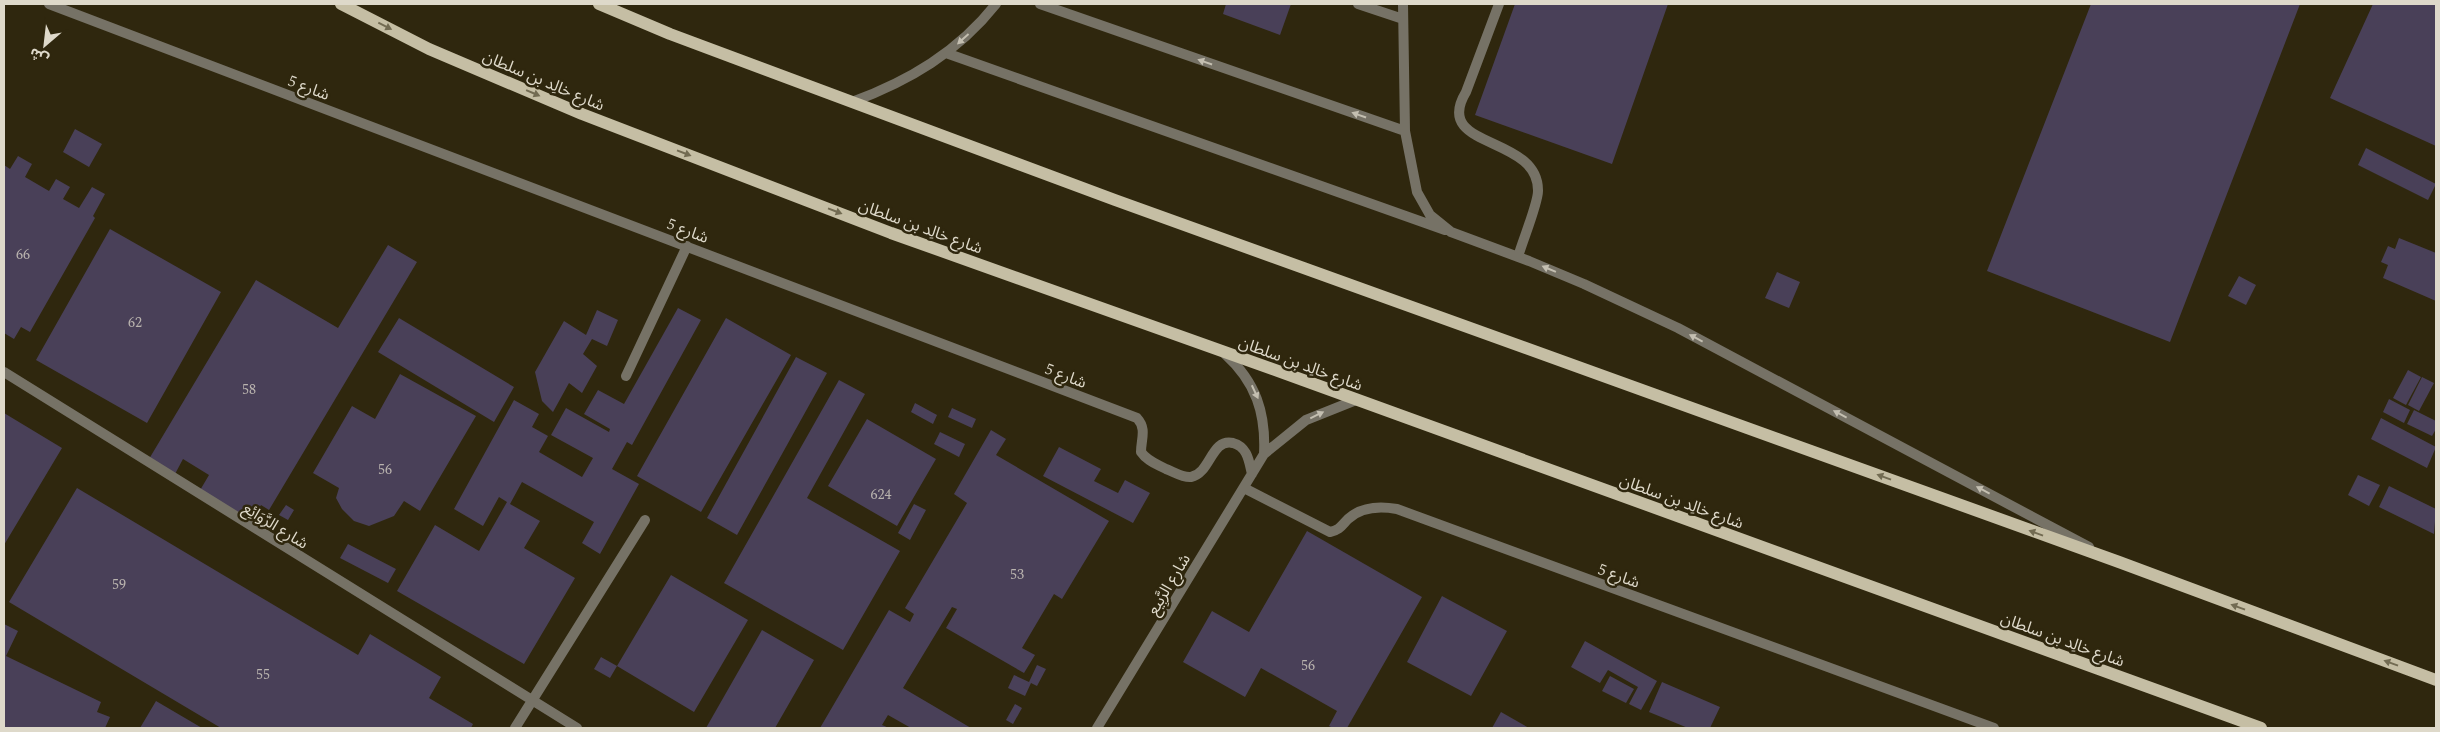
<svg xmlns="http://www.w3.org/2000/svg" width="2440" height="732" font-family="Spectral,'Noto Sans Arabic',serif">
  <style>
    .building { fill: #494058 }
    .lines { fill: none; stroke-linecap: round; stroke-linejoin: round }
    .service { stroke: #767266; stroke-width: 10 }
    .minor { stroke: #767266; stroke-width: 10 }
    .primary { stroke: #c5bea4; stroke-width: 12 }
    .oneway { fill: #726b52 }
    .oneway2 { fill: #c4bfb1 }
    .labels { text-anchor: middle; stroke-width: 5; stroke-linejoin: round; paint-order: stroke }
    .number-label { font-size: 14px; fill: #b9b3ae }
    .street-label { font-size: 16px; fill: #ded9ca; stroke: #2f270e }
  </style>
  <rect width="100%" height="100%" fill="#2f270e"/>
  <path class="building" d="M1226 4H1291L1280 35 1223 14Z
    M1515 4H1668L1612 164 1475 115Z
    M2091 4H2300L2170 342 1987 271Z
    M2373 4H2436V146L2330 98Z
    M75 129 102 144 89 167 63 152Z
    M2366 148 2436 184 2428 200 2358 165Z
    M18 156 32 164 25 177 49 191 56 179 70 187 63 199 79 208 92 187 105 194 93 216 95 218 30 332 21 327 14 339 4 333V165L10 169Z
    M110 229 221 292 147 423 36 360Z
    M2399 238 2436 253V301L2383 278 2388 265 2381 262 2388 246 2395 249Z
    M388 245 417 262 269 510 261 505 251 522 199 492 209 475 183 459 175 474 149 459 256 280 338 328Z
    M1777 272 1800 282 1789 308 1765 298Z
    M2239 276 2256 285 2246 305 2228 296Z
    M678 308 701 320 632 445 627 442 612 469 639 484 600 554 582 543 594 522 522 482 510 504 540 521 524 548 575 578 524 664 397 591 435 525 479 551 507 502 499 497 483 526 454 509 514 400 539 414 532 427 548 436 539 452 582 477 593 458 551 435 566 408 609 432 610 429 584 414 598 390 624 404Z
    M597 310 618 320 607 346 592 339 583 354 597 366 582 393 569 383 553 412 542 401 535 372 564 321 586 335Z
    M399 318 514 387 494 422 378 352Z
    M726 318 791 355 701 512 637 476Z
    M796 357 827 373 737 535 707 518Z
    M2408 370 2421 377 2406 405 2393 398Z
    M400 374 476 416 420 511 404 501 394 516 369 526 354 521 342 509 336 498 339 488 313 473 352 406 375 419Z
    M2422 377 2434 383 2419 411 2408 405Z
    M839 380 865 394 807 498 900 551 843 650 724 583Z
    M2389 399 2410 410 2404 423 2383 412Z
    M915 403 937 415 933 424 911 412Z
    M952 408 976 419 972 428 948 417Z
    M2414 410 2436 421V429L2432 436 2407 424Z
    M4 413 62 448 4 545Z
    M2381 418 2436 447 2427 468 2371 439Z
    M867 419 936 459 897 526 828 486Z
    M991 430 1006 439 996 455 1109 521 1062 599 1054 594 1022 648 1035 655 1024 673 946 628 957 609 952 607 903 688 971 728H911L888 715 882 725 889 728H820L889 610 910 622 914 614 905 608 967 503 954 494Z
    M940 432 965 444 959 457 934 444Z
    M1059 447 1101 469 1094 481 1118 493 1125 480 1150 493 1133 523 1043 476Z
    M2358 475 2380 485 2369 506 2348 495Z
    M2389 486 2436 509 2434 534 2379 507Z
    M77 488 358 655 370 634 441 677 429 698 473 724 471 728H221L9 602Z
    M914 504 926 510 910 540 898 533Z
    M286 505 294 510 288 520 279 515Z
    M1307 531 1422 597 1347 728H1333L1329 726 1337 711 1261 668 1245 697 1183 662 1212 611 1249 632Z
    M348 544 396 569 388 583 340 558Z
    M671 575 748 620 694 712 617 666Z
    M1442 596 1507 631 1471 696 1407 662Z
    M4 624 18 631 6 656 101 702 97 712 110 717 105 728H4Z
    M762 630 814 660 775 728H706Z
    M1585 641 1657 681 1641 710 1629 704 1638 687 1608 670 1600 683 1571 667Z
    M601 657 617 666 610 678 594 669Z
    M1037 665 1046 669 1037 686 1031 683 1025 696 1008 688 1014 675 1029 682Z
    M1610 676 1634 689 1626 703 1602 691Z
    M1662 682 1720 707 1710 728H1688L1649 712Z
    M156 701 202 728H140Z
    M1015 704 1022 708 1013 724 1006 720Z
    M1501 712 1529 728H1492Z"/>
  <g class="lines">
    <path class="service" d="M1040 4 1405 131
      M1358 4 1403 19
      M1403 4 1405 131 1417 192 1430 215 1451 232 1529 261 1584 284 1678 328 2089 547
      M1499 4 1466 92C1431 150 1539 134 1538 191 1538 204 1522 242 1518 257
      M946 53 1445 230
      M852 102C909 81 958 52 996 4"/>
    <path class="minor" d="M49 4 1137 418C1147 429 1141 439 1141 452 1147 461 1157 464 1166 469 1174 472 1183 478 1191 477 1211 473 1211 438 1233 443 1248 447 1249 462 1252 474
      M1225 354C1256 382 1266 413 1264 454
      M4 372 577 728
      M626 376 687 246
      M1244 488 1330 532C1340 530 1342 525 1348 519 1362 506 1380 506 1397 509L1994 728
      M515 728 645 520
      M1097 728 1264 454 1306 420 1356 400"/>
    <path class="primary" d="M341 4 429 49 582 114 891 233 1303 380 2261 728
      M599 4 670 34 1115 200 2119 562 2436 680"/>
  </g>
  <defs><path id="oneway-solid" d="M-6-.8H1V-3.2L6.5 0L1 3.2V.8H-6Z" transform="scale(1.25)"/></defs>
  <g class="oneway">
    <use href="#oneway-solid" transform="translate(385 26) rotate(27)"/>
    <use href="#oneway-solid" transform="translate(533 93) rotate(23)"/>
    <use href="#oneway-solid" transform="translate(684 153) rotate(21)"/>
    <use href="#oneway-solid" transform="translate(835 211) rotate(21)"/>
    <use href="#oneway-solid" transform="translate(1884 477) rotate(-160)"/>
    <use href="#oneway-solid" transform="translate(2036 533) rotate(-160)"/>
    <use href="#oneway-solid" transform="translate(2238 607) rotate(-160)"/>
    <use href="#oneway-solid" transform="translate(2391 663) rotate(-160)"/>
  </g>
  <g class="oneway2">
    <use href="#oneway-solid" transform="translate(963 39) rotate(138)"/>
    <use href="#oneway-solid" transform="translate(1205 62) rotate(-161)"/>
    <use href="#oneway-solid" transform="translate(1359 115) rotate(-161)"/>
    <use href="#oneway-solid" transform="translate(1549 269) rotate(-157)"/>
    <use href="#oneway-solid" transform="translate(1696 338) rotate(-152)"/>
    <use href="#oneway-solid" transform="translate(1255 392) rotate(65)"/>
    <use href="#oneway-solid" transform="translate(1840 414) rotate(-152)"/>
    <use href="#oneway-solid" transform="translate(1317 415) rotate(-26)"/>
    <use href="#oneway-solid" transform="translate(1983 490) rotate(-152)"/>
  </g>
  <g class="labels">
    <g class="number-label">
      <text x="23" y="259">66</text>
      <text x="135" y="327">62</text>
      <text x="249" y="394">58</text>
      <text x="385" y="474">56</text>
      <text x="881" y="499">624</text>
      <text x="1017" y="579">53</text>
      <text x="119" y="589">59</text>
      <text x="1308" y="670">56</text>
      <text x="263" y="679">55</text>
    </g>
    <g class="street-label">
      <text transform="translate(544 80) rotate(23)" y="6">شارع خالِد بن سلطان</text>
      <text transform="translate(309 87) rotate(21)" y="6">شارع 5</text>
      <text transform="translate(921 226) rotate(20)" y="6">شارع خالِد بن سلطان</text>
      <text transform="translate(688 230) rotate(21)" y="6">شارع 5</text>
      <text transform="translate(1301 363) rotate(20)" y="6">شارع خالِد بن سلطان</text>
      <text transform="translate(1066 375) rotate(21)" y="6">شارع 5</text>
      <text transform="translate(1682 501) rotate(20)" y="6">شارع خالِد بن سلطان</text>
      <text transform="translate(276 525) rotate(32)" y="6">شارع الرَّوَائِع</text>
      <text transform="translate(1619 575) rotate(20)" y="6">شارع 5</text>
      <text transform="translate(1168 584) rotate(-59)" y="6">شارع الرَّبِيع</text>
      <text transform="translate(2063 639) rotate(20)" y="6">شارع خالِد بن سلطان</text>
    </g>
  </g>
  <rect width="2440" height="732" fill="none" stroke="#ded9ca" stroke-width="10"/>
  <g transform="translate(45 45) rotate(208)" stroke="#2f270e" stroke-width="4" paint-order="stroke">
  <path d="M0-4L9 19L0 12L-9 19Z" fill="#ded9ca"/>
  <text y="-8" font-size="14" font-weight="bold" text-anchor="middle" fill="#ded9ca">ش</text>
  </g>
</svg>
